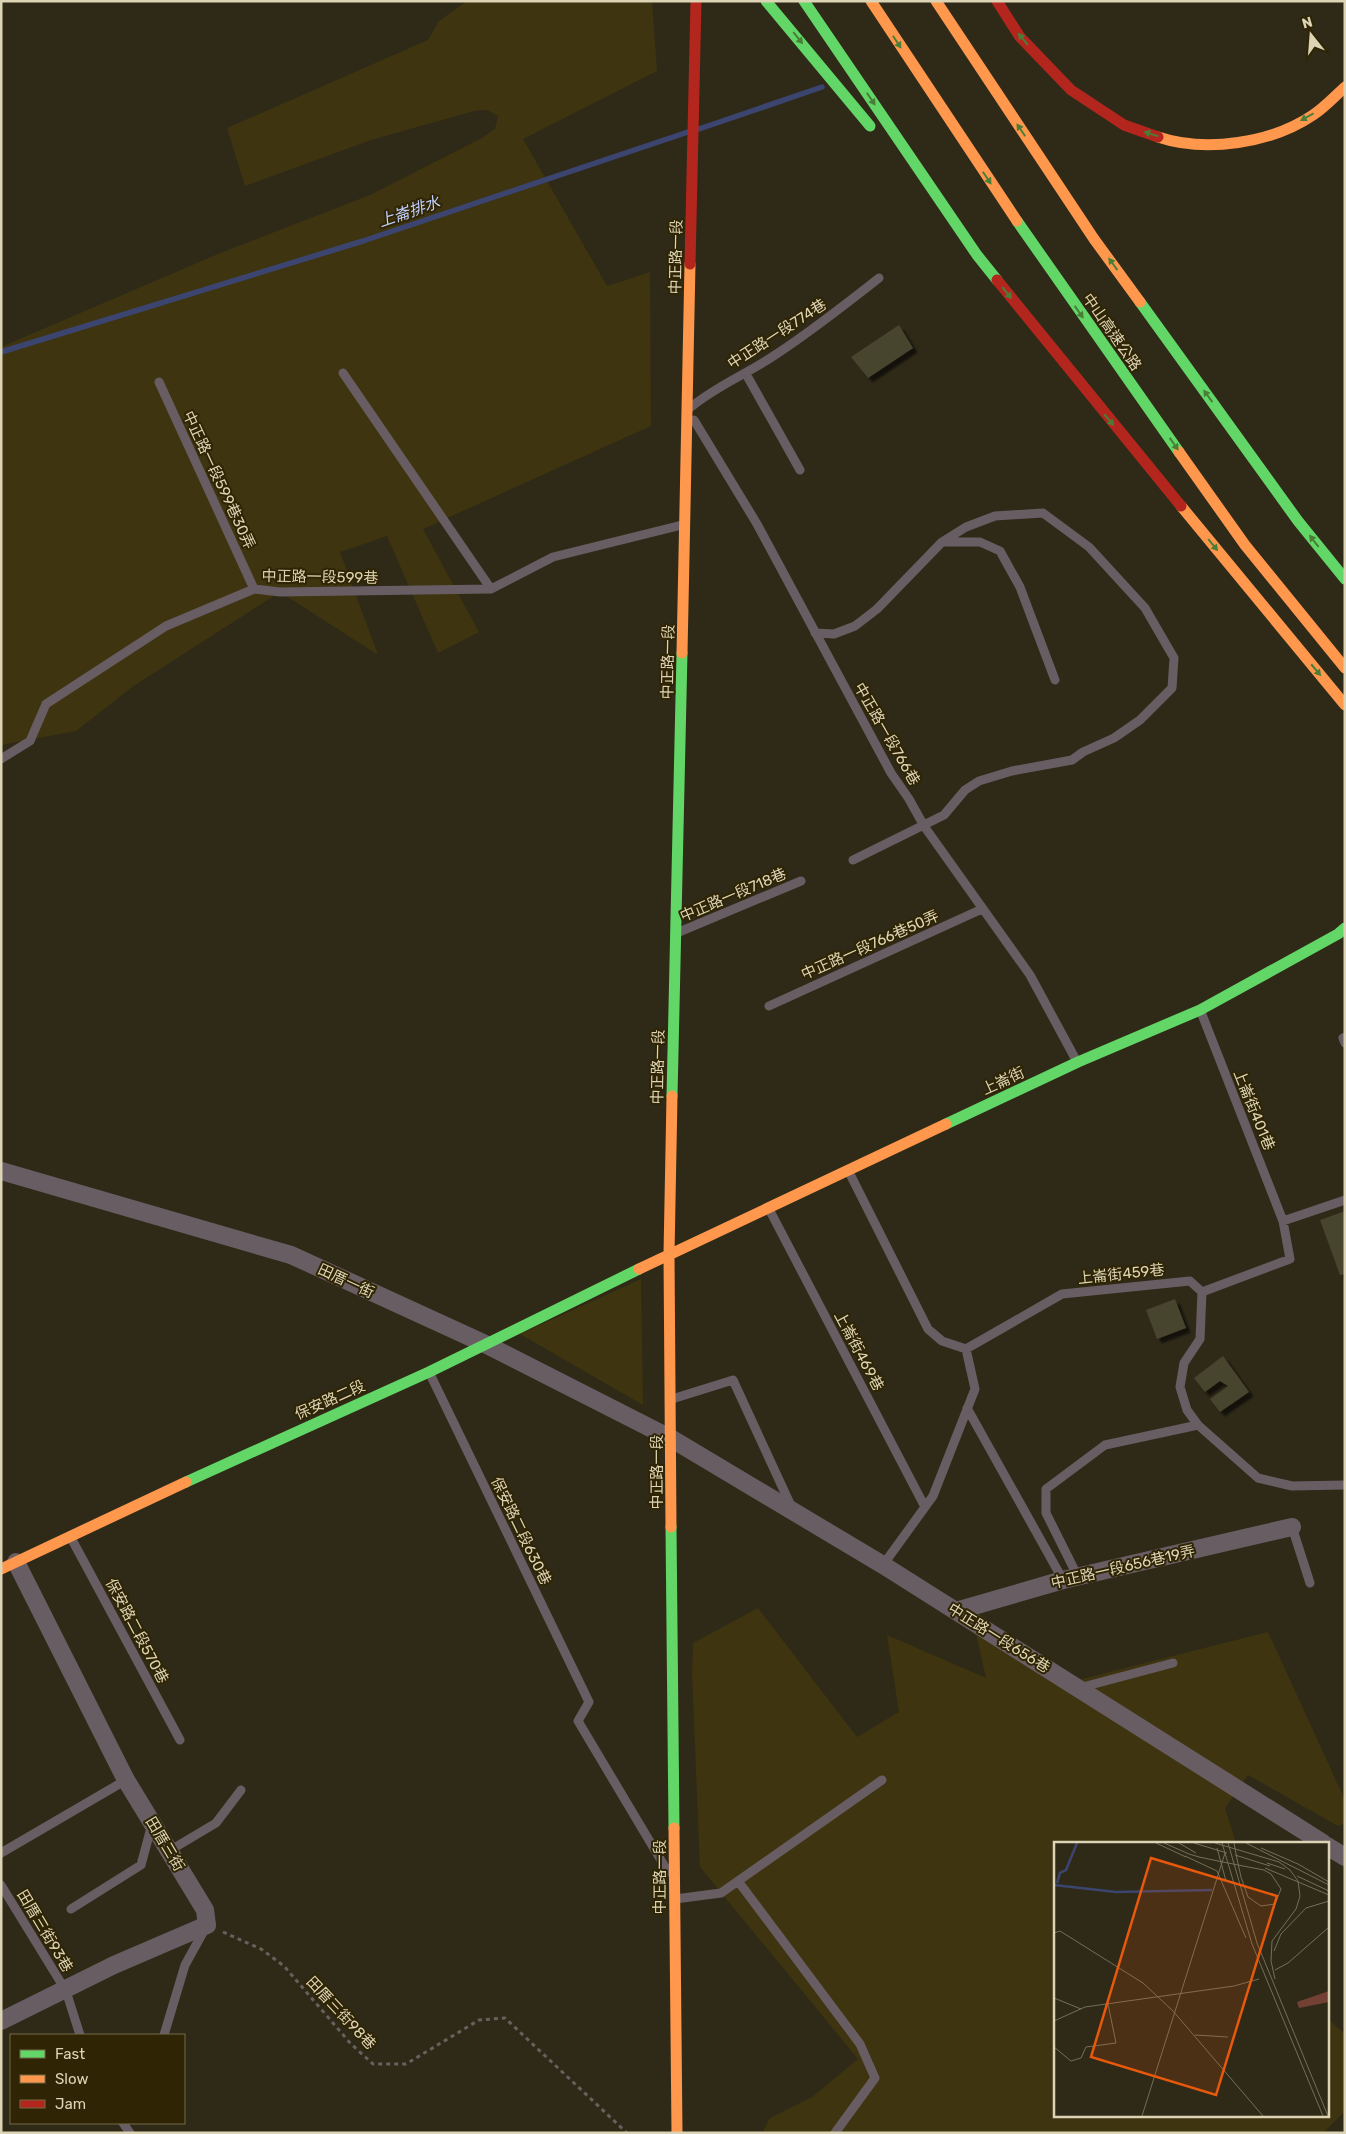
<svg xmlns="http://www.w3.org/2000/svg" width="1346" height="2134" font-family="Rubik,'Noto Sans TC',sans-serif">
  <style>
    .built { fill: #3e3410 }
    .lines { fill: none; stroke-linecap: round; stroke-linejoin: round }
    .stream { stroke: #3b456f; stroke-width: 5.5 }
    .building { fill: #47442f; filter: url(#shadow) }
    .path { stroke: #68605d; stroke-width: 3; stroke-dasharray: 4 4; stroke-linecap: butt }
    .lane { stroke: #695d64; stroke-width: 9 }
    .street { stroke: #695d64; stroke-width: 18 }
    .fast { stroke: #63d668; stroke-width: 11 }
    .slow { stroke: #ff974d; stroke-width: 11 }
    .jam { stroke: #b3261e; stroke-width: 11 }
    .oneway { fill: #497e36 }
    .labels { text-anchor: middle; stroke-width: 4; stroke-linejoin: round; paint-order: stroke }
    .street-label { font-size: 15px; fill: #ddd4b5; stroke: #2f2504 }
    .water-label { font-size: 16px; font-style: italic; fill: #c1cffd; stroke: #2f2504 }
    .inset-river { fill: none; stroke: #3b456f; stroke-width: 2.5 }
    .inset-road { fill: none; stroke: #756e57; stroke-width: 1 }
    .view { fill: #e8590c; fill-opacity: 0.15; stroke: #e8590c; stroke-width: 2.5 }
    .inset-edge { fill: none; stroke: #ddd4b5; stroke-width: 2.5 }
  </style>
  <defs>
    <filter id="shadow"><feDropShadow dx="4.5" dy="4.5" stdDeviation="1" flood-color="#0009"/></filter>
  </defs>
  <rect width="100%" height="100%" fill="#2f2a18"/>
  <path class="built" d="M467 1H652L657 71 523 139 607 286 650 272 651 426 423 529 479 632 438 653 387 536 340 552 378 655 280 592 135 685 76 731 1 745V347L218 254 370 195 482 138 495 129 498 116 487 110 474 111 371 140 245 186 227 128 428 40 439 21Z
    M641 1279 643 1405 520 1334Z
    M758 1608 857 1737 899 1712 887 1635 986 1678 976 1634 1062 1684 1268 1632 1345 1800V1823L1338 1826 1248 1775 1225 1808 1236 1843H1055V2115H1327V2018L1345 2034V2111L1323 2133H762L770 2118 812 2097 858 2059 700 1867 692 1675 693 1643Z"/>
  <g class="lines">
    <path class="stream" d="M699 129 822 87
      M1 352 363 241 688 132"/>
  </g>
  <path class="building" d="M899 325 913 348 868 378 851 357Z
    M1345 1211V1274L1340 1275 1320 1220Z
    M1175 1299 1186 1328 1157 1339 1146 1310Z
    M1223 1356 1249 1392 1220 1412 1210 1399 1228 1386 1220 1381 1205 1392 1194 1378Z"/>
  <g class="lines">
    <path class="path" d="M223 1932 261 1949 284 1966 351 2044 373 2064H406L479 2020 505 2018 627 2133"/>
    <path class="lane" d="M343 373 491 589
      M746 374 800 470
      M159 382 254 589
      M691 407C718 385 749 373 778 353 813 330 846 304 879 278
      M694 420 757 524 891 773 909 799 924 826 1030 975 1076 1060
      M943 542H980L1000 551 1020 587 1055 680
      M815 633 834 634 855 626 877 609 942 542 966 527 995 516 1043 513 1089 547 1145 608 1174 658 1172 688 1140 720 1114 738 1083 752 1072 760 1012 771 979 781 965 790 944 815 853 860
      M1 759 30 741 46 704 166 626 254 589 280 592 491 589 553 557 682 525
      M679 932 801 881
      M769 1006 982 909
      M1201 1012 1283 1221 1290 1259 1202 1292
      M1345 1037 1343 1038 1345 1043
      M849 1172 928 1329 942 1341 966 1349 1062 1294 1190 1281 1202 1292 1200 1339 1184 1363 1180 1387 1187 1410 1198 1425 1258 1478 1292 1486 1345 1485
      M769 1209 925 1507
      M1283 1221 1345 1200
      M430 1374 589 1702 578 1721 668 1872
      M672 1399 733 1380 792 1508
      M967 1408 1063 1580
      M1292 1527 1310 1583
      M70 1536 180 1740
      M883 1565 933 1496 975 1389 966 1349
      M1078 1577 1046 1513V1489L1105 1445 1198 1425
      M1079 1688 1173 1663
      M169 1851 216 1823 241 1790
      M1 1853 126 1780
      M738 1881 860 2044 875 2078 835 2133
      M1 1885 66 1991 80 2035
      M675 1899 721 1893 882 1780
      M71 1909 141 1865 152 1824
      M164 2035 185 1965 206 1927
      M123 2123 130 2133"/>
    <path class="street" d="M1 1171 291 1255 483 1343 672 1439 883 1565 1323 1843
      M956 1611 1063 1580 1292 1527
      M1327 1846 1345 1857
      M1 2021 114 1965 207 1925 205 1910 126 1780 16 1562"/>
    <path class="fast" d="M766 1 870 126
      M804 1 977 255 997 280
      M1017 221 1179 452
      M1140 302 1298 521 1345 579
      M672 1096 682 653
      M946 1124 1078 1062 1200 1010 1338 934 1345 928
      M186 1482 429 1372 639 1269
      M671 1527 674 1828"/>
    <path class="slow" d="M871 1 1017 221
      M936 1 1094 239 1140 302
      M1158 137C1206 153 1272 143 1313 115 1325 107 1335 96 1345 87
      M1179 452 1245 545 1345 668
      M1181 506 1345 705
      M682 653 690 264
      M639 1269 946 1124
      M671 1527 669 1254 672 1096
      M1 1569 186 1482
      M674 1828 677 2133"/>
    <path class="jam" d="M997 1 1020 37 1071 90 1124 125 1158 137
      M690 264 696 1
      M997 280 1181 506"/>
  </g>
  <defs><path id="oneway-solid" d="M-6-.8H1V-3.2L6.5 0L1 3.2V.8H-6Z" transform="scale(1.25)"/></defs>
  <g class="oneway">
    <use href="#oneway-solid" transform="translate(798 38) rotate(51)"/>
    <use href="#oneway-solid" transform="translate(1023 39) rotate(-130)"/>
    <use href="#oneway-solid" transform="translate(897 42) rotate(57)"/>
    <use href="#oneway-solid" transform="translate(871 99) rotate(56)"/>
    <use href="#oneway-solid" transform="translate(1307 117) rotate(151)"/>
    <use href="#oneway-solid" transform="translate(1021 130) rotate(-124)"/>
    <use href="#oneway-solid" transform="translate(1151 134) rotate(-162)"/>
    <use href="#oneway-solid" transform="translate(987 178) rotate(56)"/>
    <use href="#oneway-solid" transform="translate(1113 264) rotate(-126)"/>
    <use href="#oneway-solid" transform="translate(1007 293) rotate(51)"/>
    <use href="#oneway-solid" transform="translate(1079 312) rotate(55)"/>
    <use href="#oneway-solid" transform="translate(1208 396) rotate(-126)"/>
    <use href="#oneway-solid" transform="translate(1109 420) rotate(50)"/>
    <use href="#oneway-solid" transform="translate(1174 444) rotate(55)"/>
    <use href="#oneway-solid" transform="translate(1314 541) rotate(-128)"/>
    <use href="#oneway-solid" transform="translate(1213 545) rotate(51)"/>
    <use href="#oneway-solid" transform="translate(1316 670) rotate(50)"/>
  </g>
  <g class="labels">
    <g class="street-label">
      <text transform="translate(676 257) rotate(-89)" y="5">中正路一段</text>
      <text transform="translate(1112 332) rotate(55)" y="5">中山高速公路</text>
      <text transform="translate(777 334) rotate(-33)" y="5">中正路一段774巷</text>
      <text transform="translate(219 480) rotate(65)" y="5">中正路一段599巷30弄</text>
      <text transform="translate(320 577) rotate(1)" y="5">中正路一段599巷</text>
      <text transform="translate(668 662) rotate(-89)" y="5">中正路一段</text>
      <text transform="translate(887 734) rotate(60)" y="5">中正路一段766巷</text>
      <text transform="translate(733 895) rotate(-23)" y="5">中正路一段718巷</text>
      <text transform="translate(870 945) rotate(-24)" y="5">中正路一段766巷50弄</text>
      <text transform="translate(658 1067) rotate(-89)" y="5">中正路一段</text>
      <text transform="translate(1003 1081) rotate(-25)" y="5">上崙街</text>
      <text transform="translate(1254 1110) rotate(68)" y="5">上崙街401巷</text>
      <text transform="translate(1121 1274) rotate(-6)" y="5">上崙街459巷</text>
      <text transform="translate(346 1281) rotate(25)" y="5">田厝一街</text>
      <text transform="translate(859 1351) rotate(62)" y="5">上崙街469巷</text>
      <text transform="translate(330 1400) rotate(-24)" y="5">保安路二段</text>
      <text transform="translate(657 1472) rotate(-90)" y="5">中正路一段</text>
      <text transform="translate(521 1531) rotate(64)" y="5">保安路二段630巷</text>
      <text transform="translate(1123 1567) rotate(-13)" y="5">中正路一段656巷19弄</text>
      <text transform="translate(137 1631) rotate(62)" y="5">保安路二段570巷</text>
      <text transform="translate(999 1638) rotate(32)" y="5">中正路一段656巷</text>
      <text transform="translate(165 1844) rotate(59)" y="5">田厝三街</text>
      <text transform="translate(660 1877) rotate(-90)" y="5">中正路一段</text>
      <text transform="translate(45 1931) rotate(59)" y="5">田厝三街93巷</text>
      <text transform="translate(341 2013) rotate(47)" y="5">田厝三街98巷</text>
    </g>
    <g class="water-label">
      <text transform="translate(409 211) rotate(-19)" y="6">上崙排水</text>
    </g>
  </g>
  <g transform="translate(1054 1842)">
    <rect width="275" height="275" fill="#2f2a18"/>
    <path d="M275 149V160L245 166 243 160Z" fill="#724035"/>
    <path class="inset-river" d="M3 41 6 31 12 28 23 1M0 43 62 50 158 48"/>
    <path class="inset-road" d="M102 1 132 15M110 1 135 12 145 15 169 20 189 24 210 28 217 32 227 47 221 62 207 64 194 55 187 35 183 17 180 1M125 1 142 11M140 1 173 11M161 1 225 20 236 28 244 39 246 54 242 67 218 99 217 119 221 137M168 1 198 102 269 274M174 1 203 101 274 274M192 1 275 43M163 6 172 39M207 6 244 22 275 40M181 13 216 24M131 14 163 29 192 96M213 21 231 27M211 26 275 53M243 34 275 49M0 91 6 89 89 141 119 169 209 274M220 109 227 92 252 66 275 59M221 128 234 121 275 85M0 156 27 167M0 179 31 165 180 144 205 137M141 193 174 195M0 205 17 219 27 216 32 205 62 201 54 162M88 274 171 11"/>
    <path class="view" d="M97 16 223 54 162 253 37 215Z"/>
    <rect width="275" height="275" class="inset-edge"/>
  </g>
  <rect width="1346" height="2134" fill="none" stroke="#ddd4b5" stroke-width="5"/>
  <rect x="10" y="2034" width="175" height="90" fill="#2f2504" stroke="#756b4b"/>
  <rect x="20" y="2050" width="25" height="8" fill="#63d668" stroke="#756b4b"/>
  <text x="55" y="2059" font-size="15" fill="#ddd4b5">Fast</text>
  <rect x="20" y="2075" width="25" height="8" fill="#ff974d" stroke="#756b4b"/>
  <text x="55" y="2084" font-size="15" fill="#ddd4b5">Slow</text>
  <rect x="20" y="2100" width="25" height="8" fill="#b3261e" stroke="#756b4b"/>
  <text x="55" y="2109" font-size="15" fill="#ddd4b5">Jam</text>
  <g transform="translate(1311 35) rotate(343)" stroke="#2f2504" stroke-width="4" paint-order="stroke">
  <path d="M0-4L9 19L0 12L-9 19Z" fill="#ddd4b5"/>
  <text y="-8" font-size="14" font-weight="bold" text-anchor="middle" fill="#ddd4b5">N</text>
  </g>
</svg>
